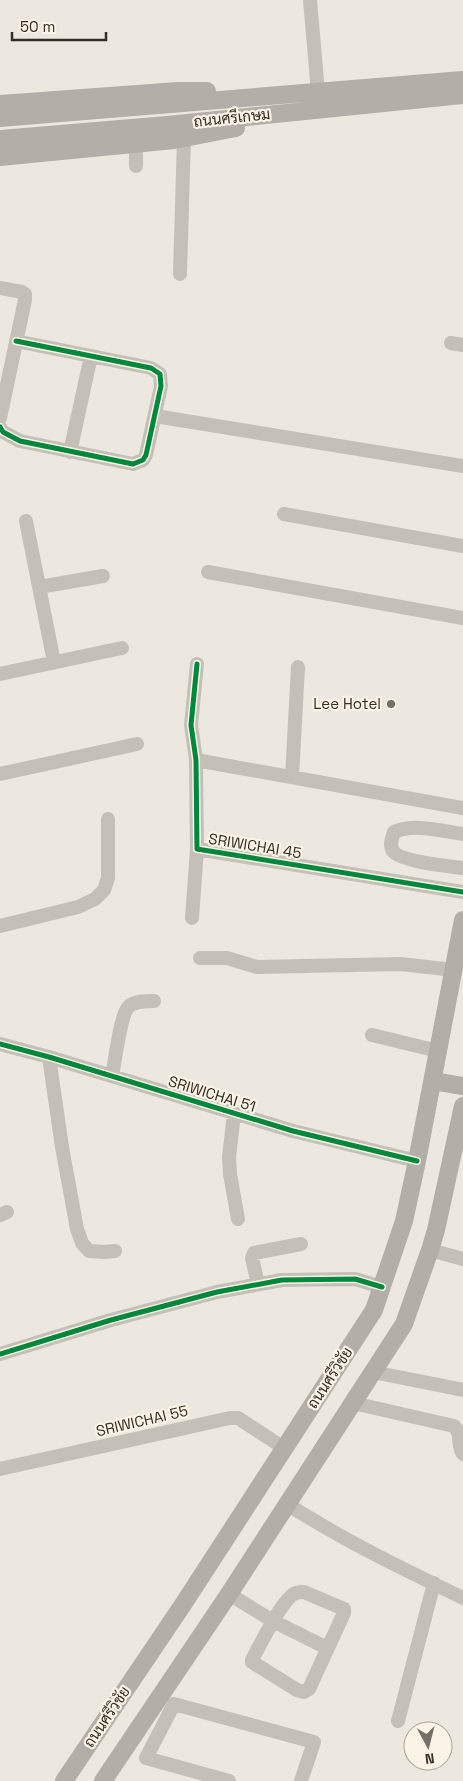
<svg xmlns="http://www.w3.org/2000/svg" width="463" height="1781" font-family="'Space Grotesk',Sarabun,sans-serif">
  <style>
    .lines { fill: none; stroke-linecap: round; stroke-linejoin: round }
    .minor { stroke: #c4c0b8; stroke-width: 14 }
    .major { stroke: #b3aea7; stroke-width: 18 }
    .cycleway-casing { stroke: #f9f4e6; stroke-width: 8 }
    .cycleway { stroke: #00873e; stroke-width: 5 }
    .poi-dot { fill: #756f67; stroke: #f9f4e6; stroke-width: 2 }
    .labels { text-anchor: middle; stroke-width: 4.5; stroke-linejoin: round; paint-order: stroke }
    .street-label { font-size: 15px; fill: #352e27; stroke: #f9f4e6 }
    .poi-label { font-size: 15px; fill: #352e27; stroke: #f9f4e6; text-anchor: end }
  </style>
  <rect width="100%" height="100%" fill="#ece8df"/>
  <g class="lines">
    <path class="minor" d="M310 0 318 92
      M136 144V166
      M180 274 184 138
      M0 288 22 292 25 294V300L0 418
      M451 343 463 345
      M155 416 463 466
      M0 427 3 432 20 441 133 464 143 460 146 455 161 386 160 374 151 368 16 341
      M70 452 91 356
      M284 514 463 546
      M26 521 54 662
      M208 572 463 618
      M39 587 103 576
      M197 664 191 725 196 760 197 849 463 892
      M0 674 122 648
      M196 760 463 808
      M0 774 137 744
      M292 777 298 667
      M463 834C442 831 414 823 394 832 392 838 389 845 393 851 401 862 449 866 463 868
      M192 918 197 849
      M0 926 78 907 95 899 104 890 108 878V819
      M200 958H227L257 967 400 964 454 970
      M372 1035 438 1051
      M0 1044 49 1057 293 1131 417 1161
      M49 1057 62 1147 77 1229 82 1243 89 1251 104 1252 115 1251
      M112 1076C115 1062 120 1017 128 1007 134 1001 146 1001 154 1001
      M234 1114 229 1157 230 1174 238 1219
      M0 1215 7 1212
      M430 1250 463 1259
      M258 1284 252 1258 254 1253 301 1244
      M0 1354 111 1320 217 1292 282 1280 355 1279 382 1287
      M373 1372 463 1390
      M353 1403 454 1426C463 1434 456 1445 463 1454
      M0 1469 230 1418H238L284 1448
      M287 1504C343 1540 403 1569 463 1598
      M304 1592 344 1609V1613L309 1689 304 1692 297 1690 252 1662V1660C259 1647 283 1597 296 1593 299 1592 302 1592 304 1592Z
      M229 1594 273 1621 327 1648
      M398 1721 434 1583
      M229 1781 146 1758 174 1704 314 1742 301 1781"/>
    <path class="major" d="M0 104 178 91H207
      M0 118 463 80
      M0 139 167 125 463 95
      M0 157 174 140 236 128
      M433 1081 463 1086
      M64 1781 184 1603 374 1310 404 1221 417 1161 463 920
      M103 1781 229 1594 404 1324 430 1250 436 1230 463 1106"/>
    <defs>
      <path id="cycleway" d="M0 427 3 432 20 441 133 464 143 460 146 455 161 386 160 374 151 368 16 341
        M197 664 191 725 196 760 197 849 463 892
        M0 1044 49 1057 293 1131 417 1161
        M0 1354 111 1320 217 1292 282 1280 355 1279 382 1287"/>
    </defs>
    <use href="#cycleway" class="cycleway-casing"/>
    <use href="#cycleway" class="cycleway"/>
  </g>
  <circle class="poi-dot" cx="391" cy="704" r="5"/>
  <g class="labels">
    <g class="street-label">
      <text transform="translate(232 118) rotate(-6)" y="5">ถนนศรีเกษม</text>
      <text transform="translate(255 846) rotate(9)" y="5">SRIWICHAI 45</text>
      <text transform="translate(212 1094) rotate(17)" y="5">SRIWICHAI 51</text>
      <text transform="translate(330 1378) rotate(-57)" y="5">ถนนศรีวิชัย</text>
      <text transform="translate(142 1421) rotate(-13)" y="5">SRIWICHAI 55</text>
      <text transform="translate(107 1717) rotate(-56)" y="5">ถนนศรีวิชัย</text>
    </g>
    <g class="poi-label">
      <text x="381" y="709">Lee Hotel</text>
    </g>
  </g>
  <g transform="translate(428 1746) rotate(173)"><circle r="24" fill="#f9f4e6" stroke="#aba59a"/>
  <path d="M0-4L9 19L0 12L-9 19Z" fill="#756f67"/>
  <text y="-8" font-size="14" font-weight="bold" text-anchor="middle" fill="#352e27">N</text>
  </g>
  <path d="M12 32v8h94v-8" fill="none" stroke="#352e27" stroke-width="2.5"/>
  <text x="20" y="32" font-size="15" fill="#352e27" stroke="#f9f4e6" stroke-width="4" paint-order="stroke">50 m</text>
</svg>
